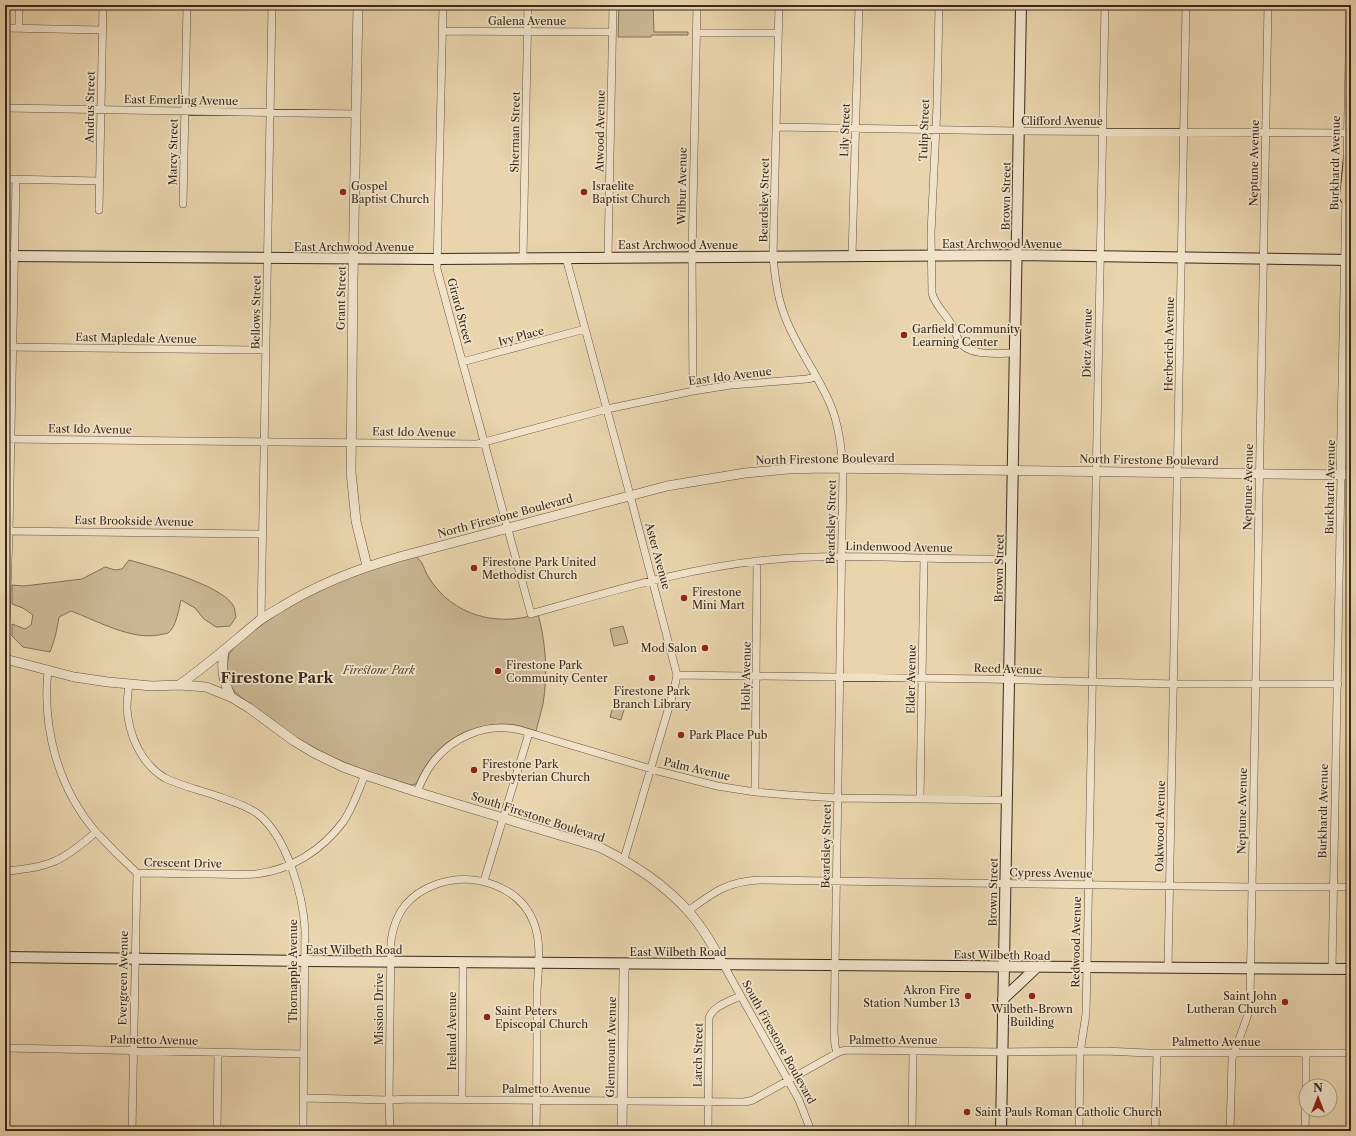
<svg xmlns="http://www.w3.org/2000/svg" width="1356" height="1136" font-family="'Libre Caslon Text',serif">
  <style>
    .green { fill: #cbb794; stroke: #837058 }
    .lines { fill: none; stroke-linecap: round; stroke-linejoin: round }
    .minor-casing { stroke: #665440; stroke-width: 8 }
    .tertiary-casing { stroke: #665440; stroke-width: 10 }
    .secondary-casing { stroke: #3b2a1c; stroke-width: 12 }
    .motorway-casing { stroke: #3b2a1c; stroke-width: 16 }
    .minor { stroke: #f1e3ca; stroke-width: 7 }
    .tertiary { stroke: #f1e3ca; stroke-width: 9 }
    .secondary { stroke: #f1e3ca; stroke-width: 10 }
    .motorway { stroke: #e9d4ad; stroke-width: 14 }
    .poi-dot { fill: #8f2418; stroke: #f1e3ca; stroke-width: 1.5 }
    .labels { text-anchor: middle; stroke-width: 3.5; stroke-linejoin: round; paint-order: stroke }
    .street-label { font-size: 11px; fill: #3b2a1c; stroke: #f1e3ca }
    .poi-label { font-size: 11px; fill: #3b2a1c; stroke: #f1e3ca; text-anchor: start }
    .park-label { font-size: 11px; font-style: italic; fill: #584634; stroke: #f1e3ca }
    .district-label { font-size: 15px; font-weight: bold; fill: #3b2a1c; stroke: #f1e3ca }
  </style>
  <rect width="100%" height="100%" fill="#e9d4ad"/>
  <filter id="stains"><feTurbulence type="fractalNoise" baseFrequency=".005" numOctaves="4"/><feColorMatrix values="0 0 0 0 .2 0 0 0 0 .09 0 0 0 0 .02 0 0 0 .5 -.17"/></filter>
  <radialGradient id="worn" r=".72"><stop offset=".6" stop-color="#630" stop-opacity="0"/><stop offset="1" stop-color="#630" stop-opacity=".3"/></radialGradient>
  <path class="green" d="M619 5H653L654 32H688V35H652L651 37H618Z
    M1350 269H1351V458H1344Z
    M414 556C423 559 424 571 429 578 453 616 497 627 538 614 546 643 548 674 543 704 541 713 538 722 536 731 529 729 522 726 515 725 486 721 453 732 434 755 426 764 421 774 416 784L411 785C392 779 372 774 353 766 309 749 270 722 235 692L230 685 227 674V666L229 654 237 644 256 629 290 605 341 579Z
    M129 560C154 567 219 584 233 605 235 608 235 613 236 617L230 626 216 627 204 619 195 608 181 600C179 608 176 628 168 633 166 634 161 634 159 635 130 640 98 621 71 611L59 617C57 629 55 640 50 652L23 647 12 636V624L25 629 31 625 33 615 23 608 12 604V585L24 586 82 579 105 567 115 570 122 569Z
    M623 626 628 643 614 646 610 629Z
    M615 700 626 703 621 720 610 717Z"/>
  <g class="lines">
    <defs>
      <path id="minor" d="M19 5V28
        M443 5 437 269 531 614C612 591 693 566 778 559 826 555 875 557 923 558 952 559 981 559 1010 559
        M779 5 773 257C775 276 777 295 784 314 795 346 818 374 831 406 839 426 841 447 843 468L834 1032 835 1045 837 1053
        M939 5 937 106 931 233 932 293C935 305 944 312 950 322 954 328 956 335 959 341 968 357 999 353 1014 353
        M5 28 102 30
        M442 31 612 32
        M696 33H778
        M5 108 356 114
        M776 127 1019 131 1347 133
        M1347 161 1350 5
        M5 179 99 181
        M183 204 187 5
        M99 210 103 5
        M852 256 859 5
        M608 257 613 5
        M523 258 528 5
        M566 258 630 495 677 675 674 690 624 859
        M5 347 266 350
        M462 362 585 329
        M693 391 692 257 697 5
        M5 439 477 444 607 409 693 391 731 385 807 379 816 377
        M5 531 262 534
        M261 620 272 5
        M5 659 9 531 16 179
        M48 670C42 728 58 788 96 832 109 846 123 860 137 873 160 873 184 874 207 874 223 874 240 875 256 874 291 870 322 850 343 822 353 808 358 791 365 775
        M677 675 985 679 1174 684H1338
        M129 684C128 692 127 701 127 709 129 735 141 764 165 778 181 786 200 790 217 796 231 801 246 805 258 814 287 837 303 895 305 930L303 1131
        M417 792C421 782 425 773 431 765 451 737 486 722 520 730L658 771 717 786 755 792 789 795 837 798 1006 800
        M755 792 757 561
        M920 799 924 558
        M5 871C49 868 63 861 96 832
        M484 881 529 733
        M688 911C714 892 726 882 759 880L1252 887H1351
        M723 964 799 1100 811 1131
        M1168 968 1186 5
        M1332 970 1341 475
        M5 1048 303 1054
        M1306 1053V1086
        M303 1098 389 1100 410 1099 745 1102 753 1100 837 1053 845 1050 1002 1052 1105 1051 1148 1053H1351
        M462 1099 463 962
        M132 1131 137 873
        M217 1131 218 1052
        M390 1131 389 1100 391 941C395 912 409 894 437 884 473 871 520 886 534 923 542 944 538 970 537 992 537 1038 537 1085 536 1131
        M708 1131 709 1018C713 1006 730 1001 740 996
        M912 1131 913 1051
        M1079 1131 1080 1053 1086 1014 1087 968 1105 5
        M1155 1131 1157 1053
        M1230 1131 1232 1059 1246 1020 1250 1007V998L1268 5
        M1305 1131 1306 1091"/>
      <path id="tertiary" d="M358 5 353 280 351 472 356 521 367 566
        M1341 475 1347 197
        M224 651C221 669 223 680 231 697
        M5 659 74 677 108 682 152 686 179 685 206 687 231 697 249 708 294 741 314 753 343 767 365 775 417 792 599 847C634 864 664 884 689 912 703 928 713 946 723 964
        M179 685C208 665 233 642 260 620 267 615 274 611 281 607 318 584 357 569 399 557L667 486 745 473 788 469 822 468 1351 475
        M622 1131 624 971 625 964"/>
      <path id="secondary" d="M5 256 437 259 1017 255 1351 260
        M5 957 305 961 1351 969
        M1003 999 1037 967
        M1001 1131 1021 5"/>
      <path id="motorway" d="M1347 197 1351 158"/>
    </defs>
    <use href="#minor" class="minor-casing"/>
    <use href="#tertiary" class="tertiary-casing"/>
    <use href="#secondary" class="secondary-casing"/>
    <use href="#motorway" class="motorway-casing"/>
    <use href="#minor" class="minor"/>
    <use href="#tertiary" class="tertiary"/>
    <use href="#secondary" class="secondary"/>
    <use href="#motorway" class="motorway"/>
  </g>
  <g class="poi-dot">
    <circle cx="343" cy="192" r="4"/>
    <circle cx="584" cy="192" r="4"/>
    <circle cx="904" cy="335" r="4"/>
    <circle cx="474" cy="568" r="4"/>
    <circle cx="684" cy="598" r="4"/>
    <circle cx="705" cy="648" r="4"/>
    <circle cx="498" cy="671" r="4"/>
    <circle cx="652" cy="678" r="4"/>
    <circle cx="681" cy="735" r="4"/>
    <circle cx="474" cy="770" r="4"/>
    <circle cx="968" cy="996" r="4"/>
    <circle cx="1032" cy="996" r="4"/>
    <circle cx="1285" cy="1002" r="4"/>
    <circle cx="487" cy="1017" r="4"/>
    <circle cx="967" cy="1112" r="4"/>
  </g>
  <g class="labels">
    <g class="street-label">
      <text x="527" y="25">Galena Avenue</text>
      <text transform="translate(181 100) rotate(1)" y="4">East Emerling Avenue</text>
      <text transform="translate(90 107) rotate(-89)" y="4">Andrus Street</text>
      <text x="1062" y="125">Clifford Avenue</text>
      <text transform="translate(845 130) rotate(-88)" y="4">Lily Street</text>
      <text transform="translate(924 130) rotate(-88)" y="4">Tulip Street</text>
      <text transform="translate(600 131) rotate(-89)" y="4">Atwood Avenue</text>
      <text transform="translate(515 132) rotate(-89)" y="4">Sherman Street</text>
      <text transform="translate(173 152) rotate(-89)" y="4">Marcy Street</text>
      <text transform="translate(1254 163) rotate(-89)" y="4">Neptune Avenue</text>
      <text transform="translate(1335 163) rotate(-89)" y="4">Burkhardt Avenue</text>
      <text transform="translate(682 186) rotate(-89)" y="4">Wilbur Avenue</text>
      <text transform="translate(1006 196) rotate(-89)" y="4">Brown Street</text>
      <text transform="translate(764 200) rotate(-89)" y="4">Beardsley Street</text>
      <text x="1002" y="248">East Archwood Avenue</text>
      <text x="678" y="249">East Archwood Avenue</text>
      <text x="354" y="251">East Archwood Avenue</text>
      <text transform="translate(341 298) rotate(-89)" y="4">Grant Street</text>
      <text transform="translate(460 311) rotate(75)" y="4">Girard Street</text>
      <text transform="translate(256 312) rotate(-89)" y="4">Bellows Street</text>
      <text transform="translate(521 336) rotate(-15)" y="4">Ivy Place</text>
      <text transform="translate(136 338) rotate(1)" y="4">East Mapledale Avenue</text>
      <text transform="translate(1087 343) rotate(-89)" y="4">Dietz Avenue</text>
      <text transform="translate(1169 344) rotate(-89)" y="4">Herberich Avenue</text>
      <text transform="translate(730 376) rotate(-7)" y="4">East Ido Avenue</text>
      <text transform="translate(90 429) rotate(1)" y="4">East Ido Avenue</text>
      <text transform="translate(414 432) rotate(1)" y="4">East Ido Avenue</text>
      <text transform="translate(825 459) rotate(-1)" y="4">North Firestone Boulevard</text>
      <text transform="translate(1149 460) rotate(1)" y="4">North Firestone Boulevard</text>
      <text transform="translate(1248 487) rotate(-89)" y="4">Neptune Avenue</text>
      <text transform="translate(1330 487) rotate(-89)" y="4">Burkhardt Avenue</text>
      <text transform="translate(505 516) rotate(-15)" y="4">North Firestone Boulevard</text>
      <text transform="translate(134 521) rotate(1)" y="4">East Brookside Avenue</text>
      <text transform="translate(831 522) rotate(-89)" y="4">Beardsley Street</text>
      <text transform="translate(899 547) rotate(1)" y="4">Lindenwood Avenue</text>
      <text transform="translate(658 556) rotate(75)" y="4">Aster Avenue</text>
      <text transform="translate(999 568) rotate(-89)" y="4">Brown Street</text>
      <text transform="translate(1008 669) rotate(2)" y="4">Reed Avenue</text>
      <text transform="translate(746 676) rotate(-89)" y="4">Holly Avenue</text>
      <text transform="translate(911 679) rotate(-89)" y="4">Elder Avenue</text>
      <text transform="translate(697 769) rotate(13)" y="4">Palm Avenue</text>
      <text transform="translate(1242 811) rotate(-89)" y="4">Neptune Avenue</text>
      <text transform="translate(1323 811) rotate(-89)" y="4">Burkhardt Avenue</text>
      <text transform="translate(538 817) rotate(18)" y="4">South Firestone Boulevard</text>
      <text transform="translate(1160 826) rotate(-89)" y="4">Oakwood Avenue</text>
      <text transform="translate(826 846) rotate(-89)" y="4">Beardsley Street</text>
      <text transform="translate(183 863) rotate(1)" y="4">Crescent Drive</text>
      <text transform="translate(1051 873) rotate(1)" y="4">Cypress Avenue</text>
      <text transform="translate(993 892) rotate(-89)" y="4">Brown Street</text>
      <text transform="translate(1076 942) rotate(-89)" y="4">Redwood Avenue</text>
      <text x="354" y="954">East Wilbeth Road</text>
      <text x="678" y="956">East Wilbeth Road</text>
      <text transform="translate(1002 955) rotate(1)" y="4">East Wilbeth Road</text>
      <text transform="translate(293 971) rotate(-90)" y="4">Thornapple Avenue</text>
      <text transform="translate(123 978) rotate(-89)" y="4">Evergreen Avenue</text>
      <text transform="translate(379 1009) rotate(-90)" y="4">Mission Drive</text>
      <text transform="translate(452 1031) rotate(-90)" y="4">Ireland Avenue</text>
      <text transform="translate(154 1040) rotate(1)" y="4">Palmetto Avenue</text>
      <text x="893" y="1044">Palmetto Avenue</text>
      <text transform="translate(779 1042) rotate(61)" y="4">South Firestone Boulevard</text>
      <text x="1216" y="1046">Palmetto Avenue</text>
      <text transform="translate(611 1047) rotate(-89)" y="4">Glenmount Avenue</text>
      <text transform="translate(698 1055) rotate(-89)" y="4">Larch Street</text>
      <text x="546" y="1093">Palmetto Avenue</text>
    </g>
    <g class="poi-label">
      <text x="351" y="190">Gospel<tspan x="351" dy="13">Baptist Church</tspan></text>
      <text x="592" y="190">Israelite<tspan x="592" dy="13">Baptist Church</tspan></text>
      <text x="912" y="333">Garfield Community<tspan x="912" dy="13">Learning Center</tspan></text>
      <text x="482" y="566">Firestone Park United<tspan x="482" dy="13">Methodist Church</tspan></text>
      <text x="692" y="596">Firestone<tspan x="692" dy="13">Mini Mart</tspan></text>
      <text x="697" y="652" text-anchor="end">Mod Salon</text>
      <text x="506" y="669">Firestone Park<tspan x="506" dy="13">Community Center</tspan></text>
      <text x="652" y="695" text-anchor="middle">Firestone Park<tspan x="652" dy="13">Branch Library</tspan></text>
      <text x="689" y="739">Park Place Pub</text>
      <text x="482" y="768">Firestone Park<tspan x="482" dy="13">Presbyterian Church</tspan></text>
      <text x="960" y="994" text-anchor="end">Akron Fire<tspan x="960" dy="13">Station Number 13</tspan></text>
      <text x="1277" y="1000" text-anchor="end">Saint John<tspan x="1277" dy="13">Lutheran Church</tspan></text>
      <text x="1032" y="1013" text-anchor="middle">Wilbeth-Brown<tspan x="1032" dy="13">Building</tspan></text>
      <text x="495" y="1015">Saint Peters<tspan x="495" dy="13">Episcopal Church</tspan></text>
      <text x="975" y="1116">Saint Pauls Roman Catholic Church</text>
    </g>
    <g class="park-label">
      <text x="379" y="674">Firestone Park</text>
    </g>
    <g class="district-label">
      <text x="277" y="683">Firestone Park</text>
    </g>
  </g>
  <rect width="1356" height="1136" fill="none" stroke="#e9d4ad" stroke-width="20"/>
  <rect x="6" y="6" width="1344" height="1124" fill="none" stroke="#3b2a1c" stroke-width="2"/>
  <rect x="10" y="10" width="1336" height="1116" fill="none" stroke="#3b2a1c"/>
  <g transform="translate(1318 1098)"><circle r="19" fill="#f1e3ca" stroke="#a89984"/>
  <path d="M0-3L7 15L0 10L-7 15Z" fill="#8f2418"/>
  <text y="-6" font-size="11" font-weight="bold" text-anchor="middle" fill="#3b2a1c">N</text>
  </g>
  <rect width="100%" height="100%" filter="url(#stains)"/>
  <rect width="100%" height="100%" fill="url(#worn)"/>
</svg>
